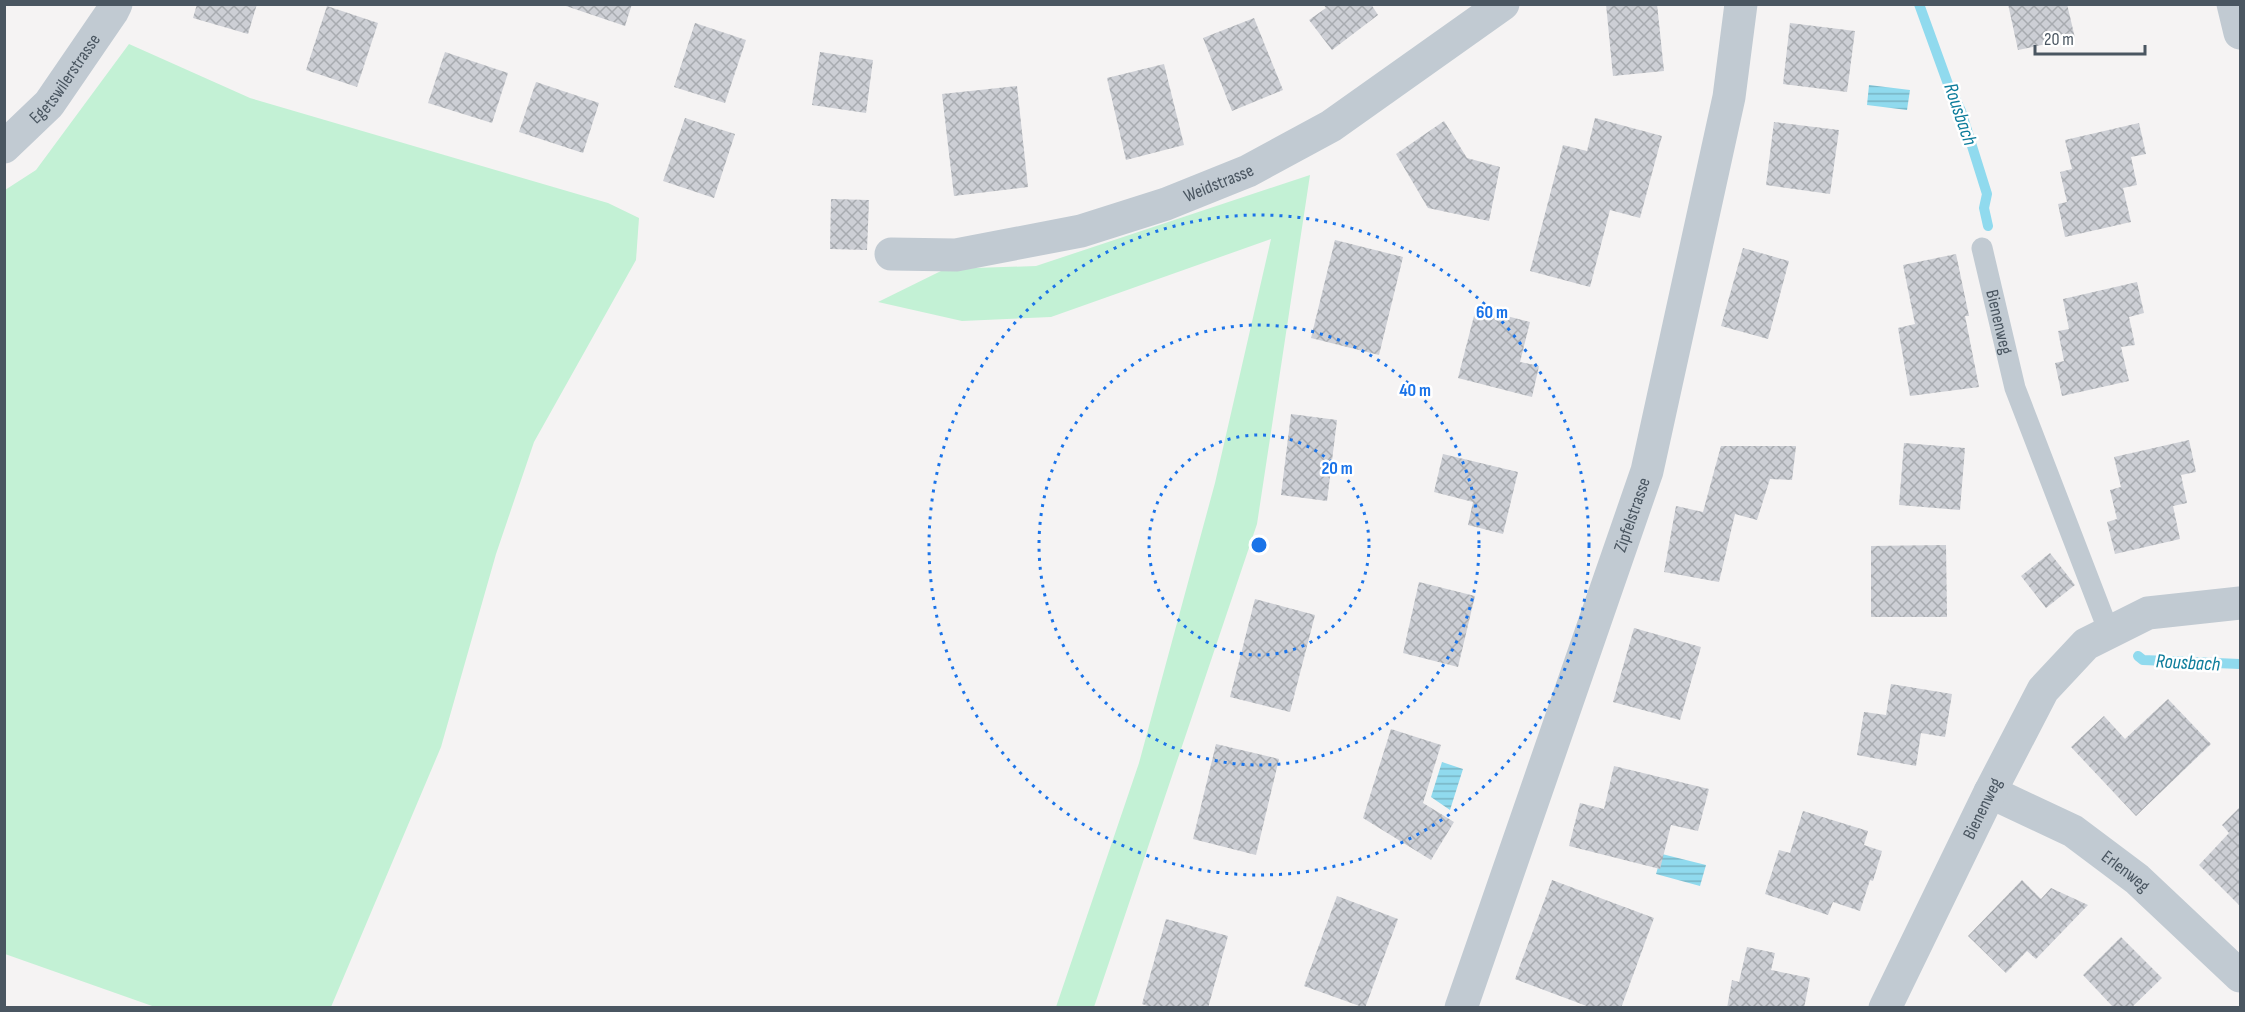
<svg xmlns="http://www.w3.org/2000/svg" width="2245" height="1012" font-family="'Sofia Sans Condensed',sans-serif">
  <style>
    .grass { fill: #c3f1d5 }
    .water { fill: url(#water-rules) }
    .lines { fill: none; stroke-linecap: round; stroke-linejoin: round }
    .stream { stroke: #90daee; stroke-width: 10 }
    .building { fill: url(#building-cross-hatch) }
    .lane { stroke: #c1cad2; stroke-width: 21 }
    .street { stroke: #c1cad2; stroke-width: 33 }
    .ring { fill: none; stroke: #1a73e8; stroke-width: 3; stroke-dasharray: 3 6 }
    .labels { text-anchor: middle; stroke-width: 5; stroke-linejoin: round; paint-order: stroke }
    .street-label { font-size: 18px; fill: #4a5661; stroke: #fff }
    .water-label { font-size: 20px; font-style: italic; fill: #0c7c9b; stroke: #fff }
    .centre { fill: #1a73e8; stroke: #fff; stroke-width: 3 }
    .ring-label { font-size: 18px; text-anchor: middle; font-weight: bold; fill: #1a73e8; stroke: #fff; stroke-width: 5; stroke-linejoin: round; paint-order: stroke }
  </style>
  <defs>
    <pattern id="water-rules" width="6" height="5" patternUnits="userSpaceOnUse" patternTransform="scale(1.5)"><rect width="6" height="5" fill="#90daee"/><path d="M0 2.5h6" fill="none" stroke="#78b4c4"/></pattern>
    <pattern id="building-cross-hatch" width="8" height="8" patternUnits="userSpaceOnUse" patternTransform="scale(1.5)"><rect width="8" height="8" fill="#cdcfd5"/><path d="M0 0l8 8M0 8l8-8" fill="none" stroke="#a8abb0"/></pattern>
  </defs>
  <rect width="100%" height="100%" fill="#f5f3f3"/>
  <path class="grass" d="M129 44 250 98 608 203 639 218 636 260 534 442 496 554 441 747 331 1007H155L5 954V190L36 170Z
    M1310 175 1257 524 1094 1007H1056L1139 763 1215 483 1271 239 1051 317 962 321 878 302 945 269 1036 266Z"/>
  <path class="water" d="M1869 85 1910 90 1907 110 1867 105Z
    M1442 762 1463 769 1450 810 1431 797Z
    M1662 854 1706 865 1700 886 1656 874Z"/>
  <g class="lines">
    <path class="stream" d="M1919 4 1948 84 1961 111 1987 194 1984 208 1988 226
      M2138 656 2143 660 2240 664"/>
  </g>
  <path class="building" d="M197 4H257L248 34 193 18Z
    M560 4H632L625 26Z
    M1323 4H1371L1378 15 1332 50 1309 20 1326 8Z
    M1606 4H1657L1664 71 1613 76Z
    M2008 4H2067L2075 38 2018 50Z
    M327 6 378 23 357 87 306 70Z
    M1254 18 1283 90 1232 111 1203 38Z
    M695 23 746 40 725 103 674 87Z
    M1790 23 1855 31 1847 92 1783 84Z
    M445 52 508 73 492 123 428 103Z
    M820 52 873 60 866 113 812 105Z
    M1164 64 1184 145 1126 160 1107 78Z
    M536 82 599 103 583 153 519 132Z
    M1017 86 1028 187 954 196 942 94Z
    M685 118 735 134 714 198 663 181Z
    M1595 118 1662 136 1640 218 1610 210 1590 287 1530 271 1563 145 1587 151Z
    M1444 121 1467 158 1500 167 1489 221 1428 208 1396 154Z
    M1774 122 1839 130 1830 194 1766 185Z
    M2139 123 2146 154 2131 157 2137 185 2123 188 2131 222 2065 237 2058 204 2067 202 2060 172 2072 169 2065 140Z
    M831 199 869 200 867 250 830 249Z
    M1335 240 1403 257 1379 355 1311 338Z
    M1743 248 1789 261 1768 339 1721 326Z
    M1956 254 1969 316H1965L1979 387 1910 396 1898 328 1915 324 1903 265Z
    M2137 282 2144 313 2129 317 2135 345 2121 347 2129 381 2062 396 2055 363 2064 361 2058 331 2069 329 2063 299Z
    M1476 308 1530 322 1520 362 1539 366 1532 397 1458 378Z
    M1291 414 1337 420 1327 501 1281 495Z
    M2189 440 2196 472 2181 475 2187 503 2173 506 2180 539 2115 554 2107 522 2117 519 2110 490 2121 487 2114 457Z
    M1904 443 1965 448 1960 510 1899 505Z
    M1721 446H1796L1792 480 1770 479 1757 520 1735 514 1719 582 1664 572 1676 506 1703 512Z
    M1443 454 1518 472 1503 534 1468 525 1473 502 1434 492Z
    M1946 545 1947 617H1871V546Z
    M2050 553 2075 585 2046 608 2021 576Z
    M1419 582 1475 596 1458 667 1403 653Z
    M1255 599 1315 615 1290 712 1230 697Z
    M1634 628 1701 647 1680 720 1613 702Z
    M1891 684 1952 694 1945 737 1921 733 1916 766 1857 755 1864 712 1886 715Z
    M2168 699 2211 744 2136 816 2071 747 2104 716 2125 739Z
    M1391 729 1441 745 1423 803 1454 822 1431 860 1363 818Z
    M1216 744 1279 759 1256 855 1193 839Z
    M1614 766 1709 789 1698 831 1671 825 1660 869 1569 846 1580 803 1604 809Z
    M2240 807V903L2239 905 2199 865 2229 833 2222 825Z
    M1803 811 1868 831 1864 845 1882 851 1873 881 1870 880 1860 911 1833 902 1828 915 1765 894 1779 850 1790 853Z
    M1552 880 1654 918 1621 1008H1592L1515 979Z
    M2022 880 2041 899 2051 888 2088 905 2036 959 2027 951 2006 973 1968 936Z
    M1337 896 1398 919 1365 1008 1304 986Z
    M1166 919 1228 936 1208 1008H1153L1142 1004Z
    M2121 937 2162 978 2131 1008H2114L2083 975Z
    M1747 947 1775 953 1771 970 1810 978 1804 1008H1727L1732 980 1739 982Z"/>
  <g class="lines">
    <path class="lane" id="s1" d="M1982 248 2015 388 2109 632"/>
    <g class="street">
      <path d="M2233 4 2240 33"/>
      <path id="s2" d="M4 147 49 104 112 12 116 4"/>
      <path id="s3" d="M891 254 956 255 1081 231 1166 204 1248 171 1331 126 1503 4"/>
      <path id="s4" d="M1990 792 2073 831 2137 879 2240 976"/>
      <path id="s5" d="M1461 1008 1647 471 1729 97 1741 4"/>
      <path id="s6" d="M1885 1008 1990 792 2043 690 2086 644 2148 613 2240 603"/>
    </g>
  </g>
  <g class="ring">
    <circle cx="1259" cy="545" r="110"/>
    <circle cx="1259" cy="545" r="220"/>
    <circle cx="1259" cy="545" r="330"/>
  </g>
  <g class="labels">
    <g class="street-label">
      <text dy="6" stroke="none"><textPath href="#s2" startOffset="92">Egetswilerstrasse</textPath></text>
      <text dy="6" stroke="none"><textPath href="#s3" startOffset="338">Weidstrasse</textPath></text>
      <text dy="6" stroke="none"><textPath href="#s1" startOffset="76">Bienenweg</textPath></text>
      <text dy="6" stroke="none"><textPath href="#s5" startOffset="522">Zipfelstrasse</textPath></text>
      <text dy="6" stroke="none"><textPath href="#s6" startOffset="222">Bienenweg</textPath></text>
      <text dy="6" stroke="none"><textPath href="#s4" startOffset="158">Erlenweg</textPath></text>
    </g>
    <g class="water-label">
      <text transform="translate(1961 114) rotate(71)" y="7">Rousbach</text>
      <text transform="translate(2188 662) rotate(3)" y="7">Rousbach</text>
    </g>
  </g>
  <circle cx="1259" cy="545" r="9" class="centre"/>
  <g class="ring-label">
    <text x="1492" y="318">60 m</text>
    <text x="1415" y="396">40 m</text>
    <text x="1337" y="474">20 m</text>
  </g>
  <rect width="2245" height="1012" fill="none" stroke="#4a5661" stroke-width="12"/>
  <path d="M2035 45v9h110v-9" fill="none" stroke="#4a5661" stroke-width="3"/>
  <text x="2044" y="45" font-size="18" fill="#4a5661" stroke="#ffffff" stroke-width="4.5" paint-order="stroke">20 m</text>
</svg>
